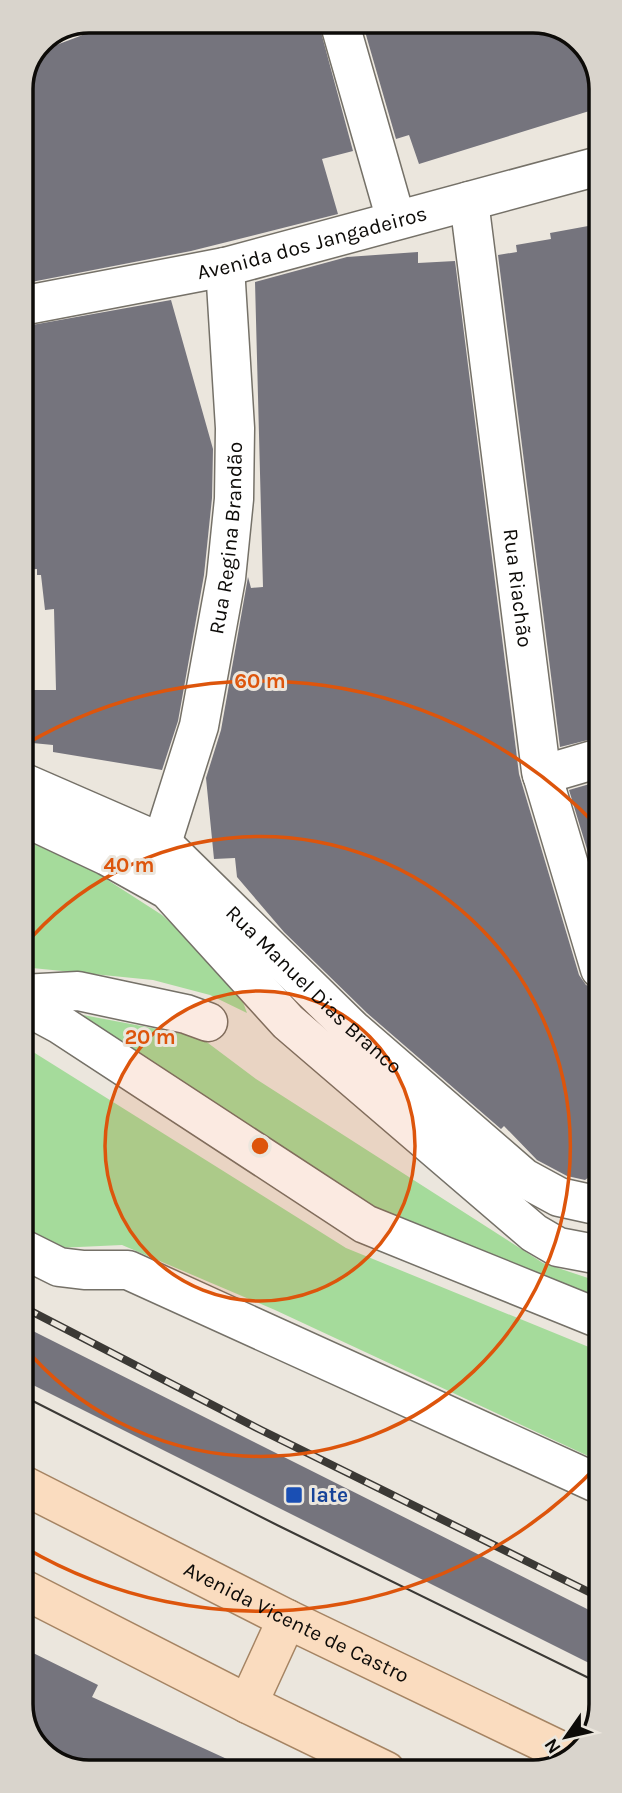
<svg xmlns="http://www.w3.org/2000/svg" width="622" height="1793" font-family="Karla,sans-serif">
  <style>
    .green { fill: #a5db9b }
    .building { fill: #75747d }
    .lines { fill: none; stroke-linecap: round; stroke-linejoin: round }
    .minor-casing { stroke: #757168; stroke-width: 41 }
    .major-casing { stroke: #a58463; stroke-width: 41 }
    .minor { stroke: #fff; stroke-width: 38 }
    .major { stroke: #fadcbf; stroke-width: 38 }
    .tram { stroke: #3b3935; stroke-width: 2 }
    .rail-casing { stroke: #3b3935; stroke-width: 8 }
    .rail { stroke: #ebe6dd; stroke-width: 5; stroke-dasharray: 16; stroke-linecap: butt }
    .ring { fill: none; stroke: #dd550c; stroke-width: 3.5 }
    .transit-dot { fill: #1a4fb4; stroke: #ebe6dd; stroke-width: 2.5 }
    .labels { text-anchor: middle; stroke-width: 6; stroke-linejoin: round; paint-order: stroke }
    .street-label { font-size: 21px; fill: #0d0b08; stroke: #ebe6dd }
    .transit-label { font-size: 21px; font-weight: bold; fill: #164399; stroke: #ebe6dd; text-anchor: start }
    .rim { fill: none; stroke: #0d0b08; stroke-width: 3.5 }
    .centre { fill: #dd550c; stroke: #ebe6dd; stroke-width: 3.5 }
    .ring-label { font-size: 21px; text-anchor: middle; font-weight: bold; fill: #dd550c; stroke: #ebe6dd; stroke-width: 6; stroke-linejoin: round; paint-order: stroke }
  </style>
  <rect width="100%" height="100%" fill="#ebe6dd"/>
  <path class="green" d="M22 839 89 868 162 915 217 965 240 994 247 1013 210 995 153 980 22 967Z
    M67 1012 200 1037 256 1079 543 1263 600 1282V1303L376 1215Z
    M22 1045 346 1248 601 1352V1462L275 1310 122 1245 57 1248 23 1231Z"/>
  <path class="building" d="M120 21H318L353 151 322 159 338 214 191 251 21 284V85L35 53Z
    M362 21 542 22 578 38 599 72V108L419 164 409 135 396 139Z
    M599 224 600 737 560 747 498 255 517 252 516 245 551 239 550 233Z
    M418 252V263L455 261 519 774 579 975 586 985 600 990V1169L585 1180 567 1176 537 1160 504 1126 501 1129 367 1013 284 932 237 877 235 858 214 859 206 778 221 730 248 577 251 588 263 587 255 282 347 257Z
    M171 300 213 449 212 498 204 575 178 721 162 770 53 752V745L22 742V690H56L54 609 45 610 41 575H37V569L22 570 21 327Z
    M600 781V892L569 790Z
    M23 1326 601 1616V1669L23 1380Z
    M23 1648 98 1685 92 1697 253 1771 84 1772 44 1755 23 1721Z"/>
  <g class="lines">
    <defs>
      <g id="minor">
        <path d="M339 21 396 220"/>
        <path id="s1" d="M469 201 541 771 600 969"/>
        <path id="s2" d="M21 306 225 267 599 166"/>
        <path d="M542 775 600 758"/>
        <path id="s3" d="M22 782 162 843 352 1029 524 1178 559 1197 600 1206"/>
        <path d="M22 816 107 856 168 890 288 1022 534 1233 558 1247 600 1255"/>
        <path id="s4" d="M162 843 199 726 226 578 234 499 235 428 225 267"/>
        <path d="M22 994 78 991 186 1014 208 1022"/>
        <path d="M22 1004 61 1025 365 1224 600 1319"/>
        <path d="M23 1249 59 1267 84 1270H128L601 1485"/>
      </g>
      <g id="major">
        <path id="s5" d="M23 1485 287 1619 572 1756"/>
        <path d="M23 1589 248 1704 386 1771"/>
        <path d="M248 1704 287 1619"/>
      </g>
    </defs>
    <use href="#minor" class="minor-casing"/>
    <use href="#major" class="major-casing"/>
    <use href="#minor" class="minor"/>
    <use href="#major" class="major"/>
    <path class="tram" d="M23 1396 277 1525 601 1684"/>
    <defs>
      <path id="rail" d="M23 1307 261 1430 601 1598"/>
    </defs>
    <use href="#rail" class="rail-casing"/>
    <use href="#rail" class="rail"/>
  </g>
  <circle cx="260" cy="1146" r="155" fill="#dd550c" fill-opacity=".12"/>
  <g class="ring">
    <circle cx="260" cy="1146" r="155"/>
    <path d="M23 947A310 310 0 1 1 24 1347"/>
    <path d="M600 1463A465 465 0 0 1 24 1547M24 745A465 465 0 0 1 597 826"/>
  </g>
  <rect class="transit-dot" x="285" y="1486" width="18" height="18" rx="3.5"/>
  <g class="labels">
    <g class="street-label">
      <text dy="7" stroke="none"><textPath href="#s2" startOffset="298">Avenida dos Jangadeiros</textPath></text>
      <text dy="7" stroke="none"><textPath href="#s4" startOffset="313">Rua Regina Brandão</textPath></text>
      <text dy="7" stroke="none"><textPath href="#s1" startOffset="390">Rua Riachão</textPath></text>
      <text dy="7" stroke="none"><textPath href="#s3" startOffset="364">Rua Manuel Dias Branco</textPath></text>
      <text dy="7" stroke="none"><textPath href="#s5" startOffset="306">Avenida Vicente de Castro</textPath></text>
    </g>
    <g class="transit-label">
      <text x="310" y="1502">Iate</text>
    </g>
  </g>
  <path d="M0 0H622V1793H0ZM89 33H533A56 56 0 0 1 589 89V1704A56 56 0 0 1 533 1760H89A56 56 0 0 1 33 1704V89A56 56 0 0 1 89 33Z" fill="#d9d4cc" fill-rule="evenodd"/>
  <path class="rim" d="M89 33H533A56 56 0 0 1 589 89V1704A56 56 0 0 1 533 1760H89A56 56 0 0 1 33 1704V89A56 56 0 0 1 89 33Z"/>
  <circle cx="260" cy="1146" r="10" class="centre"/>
  <g class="ring-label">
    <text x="260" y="688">60 m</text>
    <text x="129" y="872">40 m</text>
    <text x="150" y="1044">20 m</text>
  </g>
  <g transform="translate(566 1737) rotate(236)" stroke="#ebe6dd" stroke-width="5" paint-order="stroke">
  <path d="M0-5L12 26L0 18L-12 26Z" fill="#0d0b08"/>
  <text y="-10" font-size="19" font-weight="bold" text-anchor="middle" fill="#0d0b08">N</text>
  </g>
</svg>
